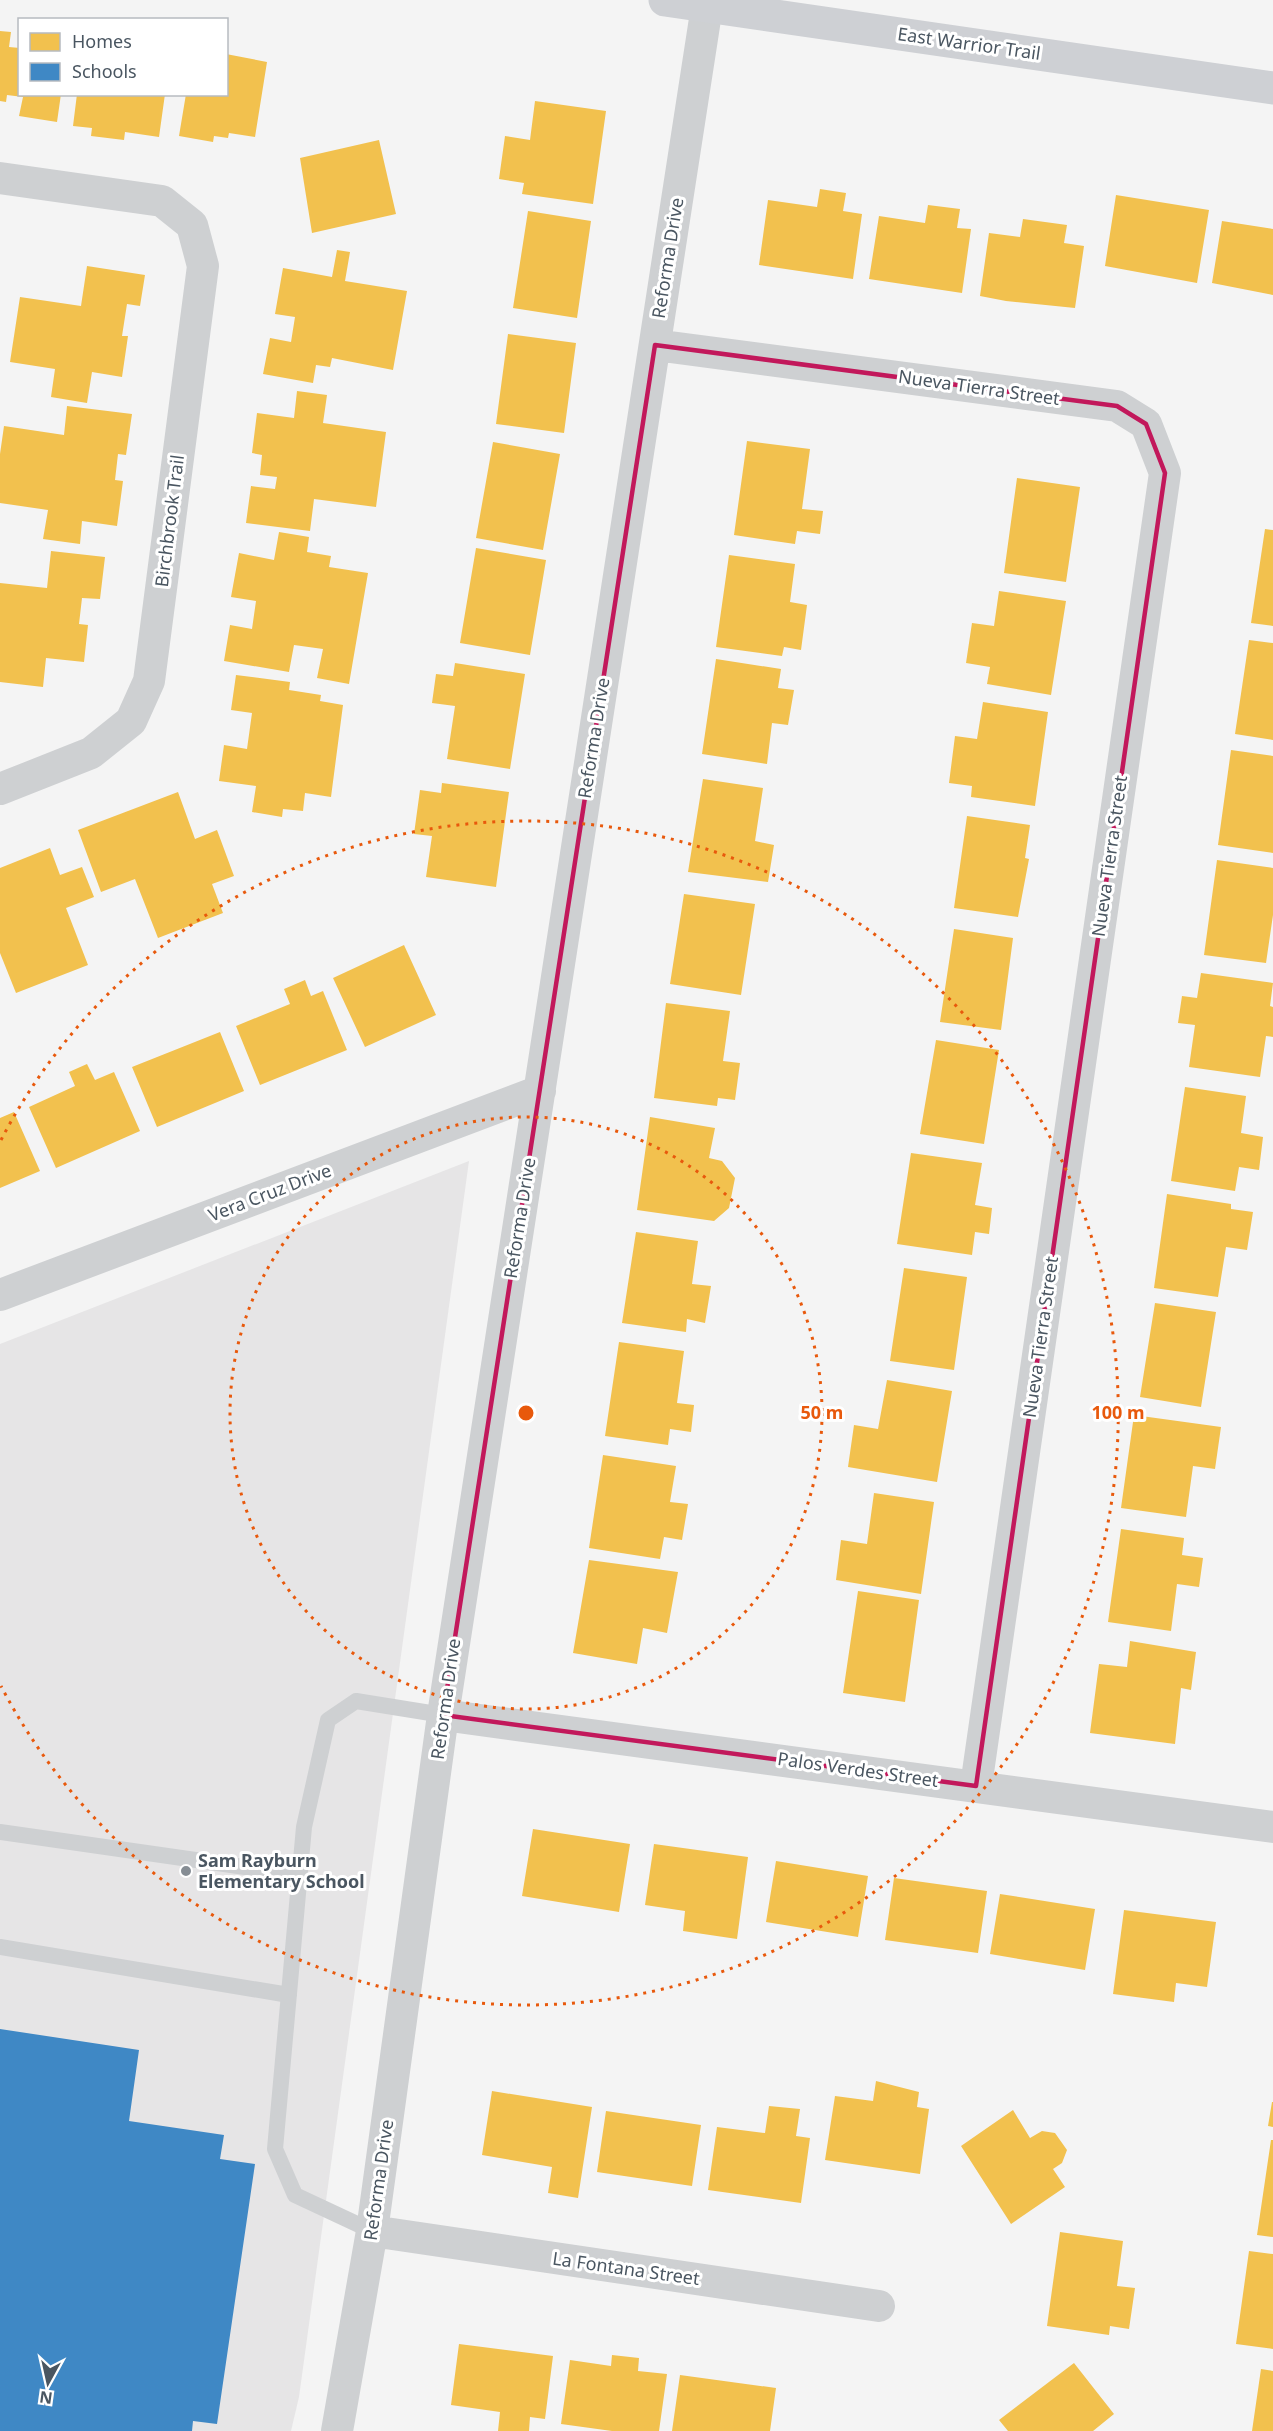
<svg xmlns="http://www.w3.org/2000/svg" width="1273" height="2431" font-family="'Noto Sans',sans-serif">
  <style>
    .education { fill: #e6e5e6 }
    .homes { fill: #f2c14e }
    .schools { fill: #3f88c5 }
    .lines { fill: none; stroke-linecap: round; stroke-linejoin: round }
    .lane { stroke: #ced0d2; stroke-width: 16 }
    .street { stroke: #ced0d2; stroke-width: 32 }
    .secondary { stroke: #ced0d4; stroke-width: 33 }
    .marked { fill: none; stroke: #c2185b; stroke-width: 4.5; stroke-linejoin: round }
    .ring { fill: none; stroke: #e8590c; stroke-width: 3; stroke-dasharray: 3 6 }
    .poi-dot { fill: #868d94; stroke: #fff; stroke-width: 2 }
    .labels { text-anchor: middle; stroke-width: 6; stroke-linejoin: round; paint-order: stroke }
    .street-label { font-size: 18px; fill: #4a5661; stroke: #fff }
    .poi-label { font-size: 18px; font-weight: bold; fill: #4a5661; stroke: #fff; text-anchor: start }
    .centre { fill: #e8590c; stroke: #fff; stroke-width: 3 }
    .ring-label { font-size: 18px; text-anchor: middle; font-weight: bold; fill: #e8590c; stroke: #fff; stroke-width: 6; stroke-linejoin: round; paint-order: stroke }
  </style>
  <rect width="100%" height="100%" fill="#f4f4f4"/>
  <path class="education" d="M469 1161 299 2397 291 2431H0V1344Z"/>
  <path class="homes" d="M0 31 11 32 9 47 20 48V94H61L57 122 19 116 23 97 7 95 6 102 0 101Z
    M226 54 267 62 255 137 229 133 228 138 214 136 213 142 179 136 186 94H226Z
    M77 94H165L159 137 125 132 124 140 91 136 92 128 73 126Z
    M535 101 606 111 593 204 522 194 524 183 499 179 505 136 530 140Z
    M379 140 396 214 312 233 300 158Z
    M820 189 846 193 843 211 862 214 853 279 759 265 768 200 817 207Z
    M1116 195 1209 210 1197 283 1105 266Z
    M928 205 960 209 957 228 971 229 962 293 869 279 879 216 925 223Z
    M528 211 591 221 577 318 513 308Z
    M1023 219 1067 225 1064 243 1084 246 1075 308 1006 301 980 296 989 233 1020 237Z
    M1222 221 1273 229V295L1212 283Z
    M337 250 350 252 345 281 407 291 393 370 332 358 330 367 316 365 313 383 263 374 270 338 291 342 295 317 275 314 283 268 332 277Z
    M87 266 145 275 140 306 127 304 122 336H128L122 377 92 372 87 403 51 397 55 369 10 362 20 297 81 306Z
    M508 334 576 343 564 433 496 424Z
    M297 391 327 395 323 423 386 432 376 507 314 499 310 531 246 523 251 486 275 489 277 477 260 475 262 455 252 453 257 413 294 418Z
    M67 406 132 414 126 455 118 454 115 480 123 481 117 526 82 521 80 544 43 539 48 510 0 503V454L4 426 64 435Z
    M747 441 810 449 802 509 823 511 820 534 797 531 795 544 734 535Z
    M493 442 560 454 543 550 476 538Z
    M1017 478 1080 487 1066 582 1004 573Z
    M1265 529 1273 530V626L1251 623Z
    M279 532 309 537 307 552 331 556 329 567 368 573 349 684 317 678 323 649 294 645 289 672 224 661 230 625 252 629 256 601 231 597 239 553 274 560Z
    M476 548 546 560 530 655 460 643Z
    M51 551 105 557 100 599 82 598 79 624 88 625 84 662 46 658 43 687 0 682V583L47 588Z
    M729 555 795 564 790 602 807 605 801 650 784 647 782 656 716 647Z
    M999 591 1066 601 1051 695 987 684 990 667 966 663 972 623 994 626Z
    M1249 640 1273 643V740L1235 734Z
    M716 659 781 669 778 688 794 690 788 725 772 723 767 764 702 754Z
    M455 663 525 674 510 769 447 759 455 706 432 703 436 674 453 676Z
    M236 675 290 682 289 690 321 695 320 701 343 705 331 797 305 793 303 811 283 809 282 817 252 812 256 786 219 781 224 745 247 749 252 713 231 710Z
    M983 702 1048 712 1035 806 971 797 972 786 949 783 955 736 977 739Z
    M1231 750 1273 756V853L1218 845Z
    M703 779 763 788 755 841 774 845 768 882 688 872Z
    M442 783 509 792 496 887 426 877 432 836 414 834 420 790 441 793Z
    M178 792 195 839 217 830 234 876 212 884 223 913 158 938 135 879 101 892 78 830Z
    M967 816 1030 825 1025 858 1029 859 1018 917 954 908Z
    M50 848 60 875 82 867 94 897 66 908 88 965 16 993 0 953V868Z
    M1217 860 1273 868V915L1266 963 1204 955Z
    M684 894 755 904 741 995 670 984Z
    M954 929 1013 938 1001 1030 940 1022Z
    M404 945 436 1015 365 1047 333 978Z
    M1201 973 1273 983 1270 1006 1273 1007V1037L1266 1036 1260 1077 1189 1067 1195 1025 1178 1023 1182 996 1197 998Z
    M305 980 311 996 323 991 347 1050 260 1085 236 1026 290 1004 284 989Z
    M666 1003 730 1011 723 1061 740 1063 735 1100 718 1098 717 1106 654 1098Z
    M220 1032 244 1091 157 1127 132 1067Z
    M936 1040 999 1050 984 1144 920 1134Z
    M87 1064 95 1080 114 1072 140 1131 56 1168 29 1107 75 1086 69 1072Z
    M1185 1087 1246 1096 1241 1133 1263 1137 1259 1170 1239 1167 1235 1191 1171 1181Z
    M14 1112 40 1171 0 1188V1118Z
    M650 1117 715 1128 709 1158 722 1161 735 1178 729 1208 714 1221 637 1210Z
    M911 1153 982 1163 975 1205 992 1208 989 1234 975 1232 972 1255 897 1244Z
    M1167 1194 1231 1204V1209L1253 1212 1247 1250 1226 1247 1218 1297 1154 1288Z
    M636 1232 698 1241 692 1284 711 1286 705 1323 687 1319 686 1332 622 1323Z
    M904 1268 967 1277 954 1370 890 1361Z
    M1155 1303 1216 1312 1201 1407 1140 1397Z
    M619 1342 684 1351 677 1403 694 1405 691 1432 670 1429 668 1445 605 1436Z
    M887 1380 952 1391 937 1482 848 1467 854 1425 878 1429Z
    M1134 1415 1221 1427 1215 1469 1193 1466 1186 1517 1121 1508Z
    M603 1455 676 1466 670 1502 688 1504 682 1540 664 1537 660 1559 589 1548Z
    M874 1493 934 1502 921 1594 836 1580 841 1540 867 1544Z
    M1121 1529 1184 1538 1182 1555 1203 1558 1199 1587 1177 1584 1171 1631 1108 1622Z
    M589 1560 678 1572 667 1633 643 1628 637 1664 573 1653Z
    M858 1591 919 1600 905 1702 843 1693Z
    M1130 1641 1196 1652 1191 1690 1181 1688 1175 1744 1090 1733 1099 1664 1127 1667Z
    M533 1829 630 1844 619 1912 522 1896Z
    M654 1844 748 1857 737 1939 683 1931 685 1911 645 1905Z
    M776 1861 868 1876 858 1937 766 1922Z
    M894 1878 987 1891 978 1953 885 1940Z
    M1000 1894 1095 1909 1085 1970 990 1954Z
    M1124 1910 1216 1922 1207 1987 1176 1983 1174 2002 1113 1994Z
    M876 2081 919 2092 917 2107 929 2109 920 2174 825 2160 835 2096 873 2101Z
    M492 2091 592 2107 578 2198 548 2193 552 2167 482 2155Z
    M1272 2102H1273V2127L1268 2126Z
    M769 2106 800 2109 796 2136 810 2138 801 2203 708 2190 717 2127 765 2133Z
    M1013 2110 1030 2138 1042 2131 1055 2133 1067 2150 1062 2163 1053 2169 1065 2187 1011 2224 961 2146Z
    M606 2111 701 2125 692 2186 597 2172Z
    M1271 2140H1273V2237L1257 2235Z
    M1060 2232 1123 2241 1117 2286 1135 2288 1129 2329 1110 2326 1109 2335 1047 2326Z
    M1249 2251 1273 2254V2349L1236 2344Z
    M459 2344 553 2356 545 2419 530 2417 529 2431H498L500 2412 451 2405Z
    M612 2355 639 2358 638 2371 667 2374 659 2431H612L561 2424 570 2360 611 2366Z
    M1074 2363 1114 2414 1093 2431H1008L999 2420Z
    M1261 2369 1273 2371V2431H1252Z
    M680 2375 776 2388 770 2431H672Z"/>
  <path class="schools" d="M0 2029 139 2050 129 2121 224 2135 220 2159 255 2164 217 2424 193 2421 192 2431H0Z"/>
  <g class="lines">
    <path class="lane" d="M0 1832 300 1875
      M0 1947 289 1995
      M372 2231 295 2195 275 2149 304 1827 328 1720 356 1701 443 1715"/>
    <path class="street" d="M0 178 162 201 192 225 203 266 149 681 131 721 91 753 0 789
      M655 345 1117 406 1146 424 1165 473 976 1786
      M0 1295 540 1091
      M443 1715 1273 1827
      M372 2231 879 2306
      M337 2431 372 2231 443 1715 707 6"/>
    <path class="secondary" d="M665 0 1273 88"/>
  </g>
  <path class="marked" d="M655 345 1117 406 1146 424 1165 473 976 1786 443 1715Z"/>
  <g class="ring">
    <circle cx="526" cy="1413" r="296"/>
    <path d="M1 1140A592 592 0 1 1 1 1686"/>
  </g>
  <circle class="poi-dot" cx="186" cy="1871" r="6"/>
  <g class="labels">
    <g class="street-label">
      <text transform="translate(969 44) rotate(8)" y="6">East Warrior Trail</text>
      <text transform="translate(668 258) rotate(-81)" y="6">Reforma Drive</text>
      <text transform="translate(979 388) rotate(8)" y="6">Nueva Tierra Street</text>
      <text transform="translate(170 521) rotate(-83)" y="6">Birchbrook Trail</text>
      <text transform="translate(594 738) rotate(-81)" y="6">Reforma Drive</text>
      <text transform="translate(1110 856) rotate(-82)" y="6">Nueva Tierra Street</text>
      <text transform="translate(270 1193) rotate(-21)" y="6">Vera Cruz Drive</text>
      <text transform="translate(520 1218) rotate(-81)" y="6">Reforma Drive</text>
      <text transform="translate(1041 1337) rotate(-82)" y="6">Nueva Tierra Street</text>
      <text transform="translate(446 1699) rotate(-82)" y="6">Reforma Drive</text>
      <text transform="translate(858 1770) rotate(8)" y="6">Palos Verdes Street</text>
      <text transform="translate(379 2180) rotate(-82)" y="6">Reforma Drive</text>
      <text transform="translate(626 2269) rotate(8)" y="6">La Fontana Street</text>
    </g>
    <g class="poi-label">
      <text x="198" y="1867">Sam Rayburn<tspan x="198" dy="21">Elementary School</tspan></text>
    </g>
  </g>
  <circle cx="526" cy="1413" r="9" class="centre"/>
  <g class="ring-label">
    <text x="822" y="1419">50 m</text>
    <text x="1118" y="1419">100 m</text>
  </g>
  <rect x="18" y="18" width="210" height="78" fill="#ffffff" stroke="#b7bbc0" stroke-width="1.5"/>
  <rect x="30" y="33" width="30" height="18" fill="#f2c14e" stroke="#b7bbc0" stroke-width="1.5"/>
  <text x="72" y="48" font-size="18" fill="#4a5661">Homes</text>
  <rect x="30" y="63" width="30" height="18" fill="#3f88c5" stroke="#b7bbc0" stroke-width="1.5"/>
  <text x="72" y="78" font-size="18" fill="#4a5661">Schools</text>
  <g transform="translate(48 2383) rotate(188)" stroke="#ffffff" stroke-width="4.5" paint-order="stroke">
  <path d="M0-4.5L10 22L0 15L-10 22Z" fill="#4a5661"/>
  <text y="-9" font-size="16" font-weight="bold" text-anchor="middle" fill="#4a5661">N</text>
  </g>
</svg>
